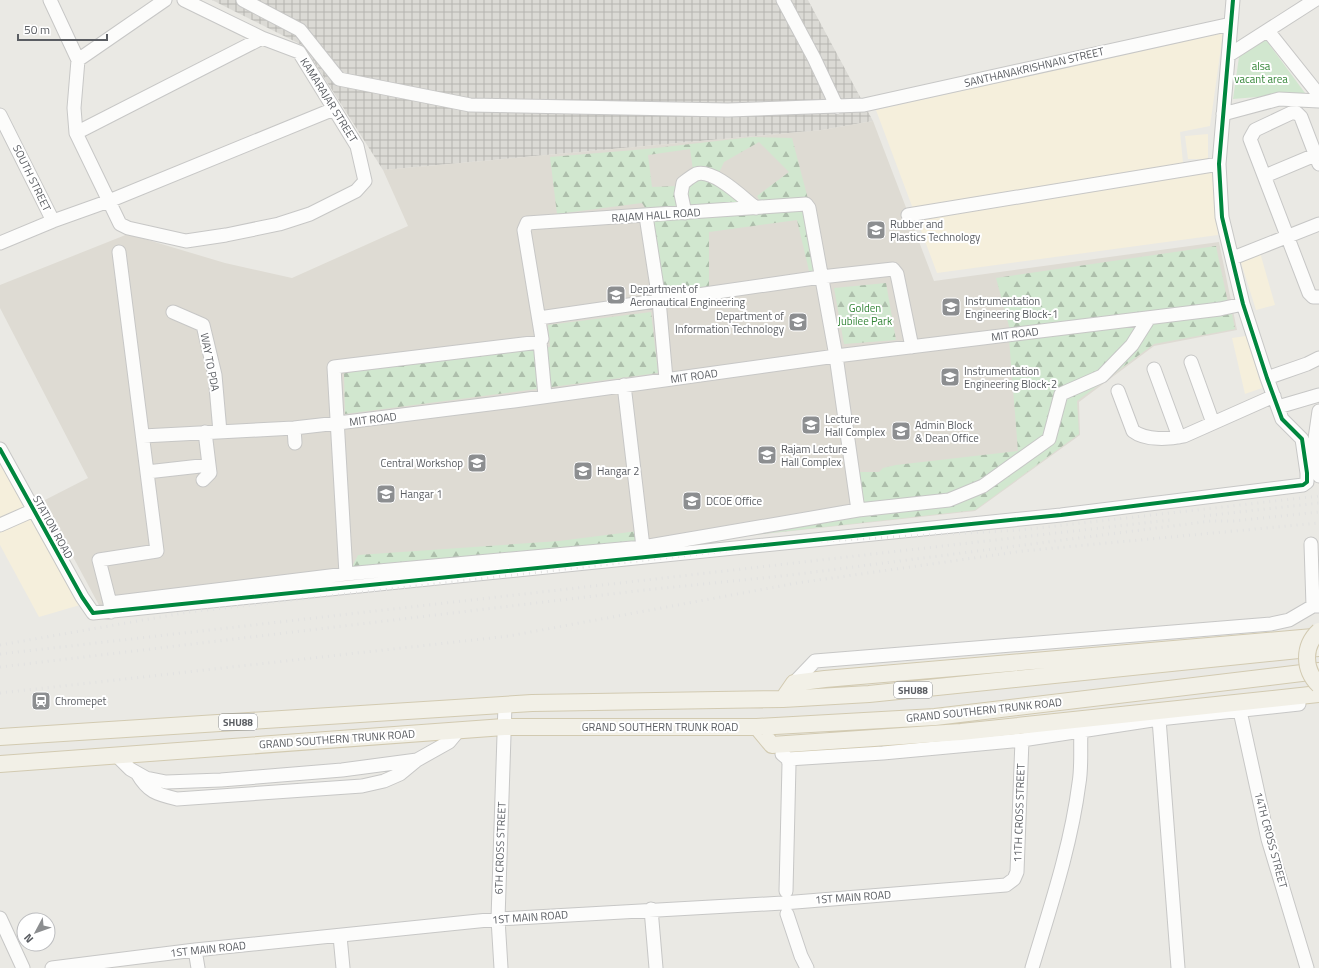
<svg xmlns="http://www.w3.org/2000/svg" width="1319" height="968" font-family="'Titillium Web',sans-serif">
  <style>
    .commercial { fill: #f5efdc }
    .industrial { fill: url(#industrial-grid) }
    .education { fill: #dedbd3 }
    .forest { fill: url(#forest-firs) }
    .park { fill: #d1e7cf }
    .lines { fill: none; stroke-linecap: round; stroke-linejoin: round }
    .minor-casing { stroke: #c7c7c6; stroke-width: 15 }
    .major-casing { stroke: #d2cab1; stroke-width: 18 }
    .minor { stroke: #fcfcfb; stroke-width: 13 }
    .major { stroke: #f2f0e7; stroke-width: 16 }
    .rail { stroke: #e2e2e1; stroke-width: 3; stroke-dasharray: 1 5; stroke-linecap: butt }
    .major-bridge-casing { stroke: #d2cab1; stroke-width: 18; stroke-linecap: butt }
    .major-bridge { stroke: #f2f0e7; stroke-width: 16 }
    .cycleway-casing { stroke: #fff; stroke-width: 6 }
    .cycleway { stroke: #00873e; stroke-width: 4 }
    .labels { text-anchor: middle; stroke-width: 4; stroke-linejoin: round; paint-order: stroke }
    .shield { fill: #fff; stroke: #8c8e91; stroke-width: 1 }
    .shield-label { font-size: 10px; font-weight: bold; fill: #5a5d62 }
    .park-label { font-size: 11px; fill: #358639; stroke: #fff }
    .street-label { font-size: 11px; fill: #5a5d62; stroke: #fff }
    .poi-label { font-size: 11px; fill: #5a5d62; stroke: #fff; text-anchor: start }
  </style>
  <defs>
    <pattern id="industrial-grid" width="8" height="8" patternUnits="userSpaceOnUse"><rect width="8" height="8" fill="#dbdad5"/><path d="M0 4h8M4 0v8" fill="none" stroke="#b5b4b0"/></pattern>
    <pattern id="forest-firs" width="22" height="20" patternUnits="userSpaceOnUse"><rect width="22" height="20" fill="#d1e7cf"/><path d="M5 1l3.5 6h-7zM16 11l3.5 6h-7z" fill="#adbeab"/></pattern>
  </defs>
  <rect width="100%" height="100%" fill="#eae9e4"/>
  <path class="commercial" d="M1223 33 1210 126 1180 132 1184 173 1213 170 1218 235 937 273 876 110Z
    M1208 134V159H1188L1185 136Z
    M1259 249 1275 305 1256 310 1238 253Z
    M1246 336 1262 388 1245 394 1232 338Z
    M0 458 80 605 39 617 0 545Z"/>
  <path class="industrial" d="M212 0H808L873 121 822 130 383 170 304 46Z"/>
  <path class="education" d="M873 121 934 281 1219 242 1237 330 1154 346 1079 402 1080 435 975 511 100 607 43 501 88 478 0 308V285L128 234 225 263 292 278 408 226 383 170 822 130Z"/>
  <path class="forest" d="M752 137 792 138 808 199 761 203 757 196 789 172 759 142 724 162 719 173 693 170 690 149 648 155 652 187 678 186 681 210 648 212 642 203 557 214 550 157 647 149Z
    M705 176 748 206 688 210 683 194 690 183Z
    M804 208 817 274 810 275 797 220 709 232V288L660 295 650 220Z
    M1216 246 1228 303 1010 330 996 278Z
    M886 283 896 340 844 344 834 288Z
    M1231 309 1235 329 1154 344 1077 401 1079 434 975 510 648 547 950 504 1052 441 1063 397 1104 377 1151 320Z
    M651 312 658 373 345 414 344 373 550 347 548 325Z
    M1143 324 1100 372 1059 389 1045 436 980 483 947 495 862 505 859 472H879L883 468 896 465 1018 451 1009 339Z
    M638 531V544L351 569 358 555 559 541Z"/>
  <path class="park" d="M1263 36 1305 93 1233 99 1239 57Z"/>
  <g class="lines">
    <defs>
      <path id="minor" d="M50 0 78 60
        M165 0 78 60 74 108 76 133 120 224 128 228 186 241 226 235 279 224 310 214 356 191 365 181 357 146 299 52 262 38 184 0
        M243 0 300 30 339 79 470 105 728 110 864 105 1231 24
        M783 0 814 58 837 107
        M1268 31 1319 95
        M1229 55 1315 0
        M1223 114 1279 99 1319 101
        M0 115 53 221
        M76 133 262 38
        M1319 164 1301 117 1297 113H1291L1255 130 1250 139 1309 293 1313 297H1319
        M1265 176 1315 155
        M685 213 681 194 683 183C687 180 692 176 696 174 713 168 743 198 756 208
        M908 215 1219 164
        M646 216 659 300 666 379
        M0 243 53 221 109 201 334 109
        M1233 258 1319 224
        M173 312 203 325 215 375 220 432
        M539 318 821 277 893 269 897 274 912 347
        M1191 362 1213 423
        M1154 369 1179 437
        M1267 378 1307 364 1319 358
        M1118 391 1133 431C1146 441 1170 439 1184 436L1274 396
        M545 396 540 342 542 339 524 230 527 223 806 204 809 208 836 356 858 510
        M1278 407 1319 395
        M1319 411 1314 446 1319 476
        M294 428 295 443
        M143 436 294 428 338 423 514 401 836 356 1220 309 1243 304
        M0 449 82 597 93 613 1061 515 1303 485 1307 482V473L1302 439 1282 419 1267 378 1243 304 1222 217 1219 164 1233 0
        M147 472 209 465
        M203 480 210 473 205 432
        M0 525 34 510
        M1311 544 1313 606
        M643 547 858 510 949 500 983 486 1049 439 1061 394 1102 376 1132 345 1149 318
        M346 574 334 367 540 342
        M110 603 99 560 157 551 119 252
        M111 612 110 603 346 574 643 547 624 385
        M794 683 815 661 1271 624 1289 620 1313 606H1319
        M1240 711 1268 839 1307 968
        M1159 719 1178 968
        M782 754 788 759 789 764 786 891
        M116 755 130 769 146 778 166 782 221 780 342 770 417 760
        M788 759 883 753 1022 740 1159 719 1299 704
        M137 773C148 792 156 794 177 799L362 786 384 781 400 774 417 760 449 742 459 730
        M651 909 656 968
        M787 914 801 956 807 968
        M0 918 23 968
        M340 936 343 968
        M195 950 198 968
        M52 968 195 950 498 919 783 903 1006 885 1014 879 1017 872 1022 740
        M501 968 498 919 505 705
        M1032 968C1050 908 1071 846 1079 783 1082 766 1080 748 1081 731"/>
      <path id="major" d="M783 699 794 683 825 679 1313 637
        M757 727 772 745 961 732 1319 694
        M0 737 532 703 783 699 869 694 1319 648
        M0 764 504 727H757L935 717 1319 671"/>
    </defs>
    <use href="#minor" class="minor-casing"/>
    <use href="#major" class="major-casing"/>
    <use href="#minor" class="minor"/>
    <use href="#major" class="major"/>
    <path class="rail" d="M1204 516 1319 503
      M0 645 189 612 804 542 1020 530 1319 496
      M0 654 1170 520
      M0 667 645 590 791 575 1211 521H1234L1319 512
      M0 693 509 636 797 583 1023 551 1319 523"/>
    <defs>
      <path id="major-bridge" d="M1319 631C1303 646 1303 669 1319 685"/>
    </defs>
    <use href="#major-bridge" class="major-bridge-casing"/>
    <use href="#major-bridge" class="major-bridge"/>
    <defs>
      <path id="cycleway" d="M0 449 82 597 93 613 1061 515 1303 485 1307 482V473L1302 439 1282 419 1267 378 1243 304 1222 217 1219 164 1233 0"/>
    </defs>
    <use href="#cycleway" class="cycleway-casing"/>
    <use href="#cycleway" class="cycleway"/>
  </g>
  <defs>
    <symbol id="university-square" viewBox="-11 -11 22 22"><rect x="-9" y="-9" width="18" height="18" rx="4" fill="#8c8e90" stroke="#fff"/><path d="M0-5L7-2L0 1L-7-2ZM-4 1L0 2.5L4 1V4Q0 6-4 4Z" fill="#fff"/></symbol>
    <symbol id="station-square" viewBox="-11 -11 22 22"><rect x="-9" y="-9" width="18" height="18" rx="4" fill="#8c8e90" stroke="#fff"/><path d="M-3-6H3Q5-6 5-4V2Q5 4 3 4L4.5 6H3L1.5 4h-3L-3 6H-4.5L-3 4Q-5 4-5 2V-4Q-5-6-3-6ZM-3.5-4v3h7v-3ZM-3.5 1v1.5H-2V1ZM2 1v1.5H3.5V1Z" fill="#fff"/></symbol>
  </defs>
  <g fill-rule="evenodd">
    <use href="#university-square" x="865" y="219" width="22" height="22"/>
    <use href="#university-square" x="605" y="284" width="22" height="22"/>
    <use href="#university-square" x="940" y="296" width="22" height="22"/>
    <use href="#university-square" x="787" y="311" width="22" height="22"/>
    <use href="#university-square" x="939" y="366" width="22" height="22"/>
    <use href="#university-square" x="800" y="414" width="22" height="22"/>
    <use href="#university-square" x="890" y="420" width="22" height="22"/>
    <use href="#university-square" x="756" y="444" width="22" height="22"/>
    <use href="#university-square" x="466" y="452" width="22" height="22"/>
    <use href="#university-square" x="572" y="460" width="22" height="22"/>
    <use href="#university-square" x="375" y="483" width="22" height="22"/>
    <use href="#university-square" x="681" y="490" width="22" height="22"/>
    <use href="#station-square" x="30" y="690" width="22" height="22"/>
  </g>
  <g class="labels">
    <g class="shield">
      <rect x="894" y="682" width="38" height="16" rx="3"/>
      <rect x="219" y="714" width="38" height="16" rx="3"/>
    </g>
    <g class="shield-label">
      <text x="913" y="694">SHU88</text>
      <text x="238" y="726">SHU88</text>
    </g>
    <g class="park-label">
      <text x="1261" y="70">alsa<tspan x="1261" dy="13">vacant area</tspan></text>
      <text x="865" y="312">Golden<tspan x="865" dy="13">Jubilee Park</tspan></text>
    </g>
    <g class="street-label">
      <text transform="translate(1034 67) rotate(-13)" y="4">SANTHANAKRISHNAN STREET</text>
      <text transform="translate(329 100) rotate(58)" y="4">KAMARAJAR STREET</text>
      <text transform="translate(32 178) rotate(64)" y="4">SOUTH STREET</text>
      <text transform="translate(656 215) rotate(-4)" y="4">RAJAM HALL ROAD</text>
      <text transform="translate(1015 334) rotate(-7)" y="4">MIT ROAD</text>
      <text transform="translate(210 362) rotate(79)" y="4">WAY TO PDA</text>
      <text transform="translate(694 376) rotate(-8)" y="4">MIT ROAD</text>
      <text transform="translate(373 419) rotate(-7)" y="4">MIT ROAD</text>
      <text transform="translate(53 527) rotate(61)" y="4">STATION ROAD</text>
      <text transform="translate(984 710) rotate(-6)" y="4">GRAND SOUTHERN TRUNK ROAD</text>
      <text x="660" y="731">GRAND SOUTHERN TRUNK ROAD</text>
      <text transform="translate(337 739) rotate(-4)" y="4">GRAND SOUTHERN TRUNK ROAD</text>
      <text transform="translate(1019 813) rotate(-88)" y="4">11TH CROSS STREET</text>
      <text transform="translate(1271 840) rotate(75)" y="4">14TH CROSS STREET</text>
      <text transform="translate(500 848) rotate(-88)" y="4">6TH CROSS STREET</text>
      <text transform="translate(853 897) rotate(-4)" y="4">1ST MAIN ROAD</text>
      <text transform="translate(530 917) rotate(-4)" y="4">1ST MAIN ROAD</text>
      <text transform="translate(208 949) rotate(-6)" y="4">1ST MAIN ROAD</text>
    </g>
    <g class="poi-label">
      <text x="890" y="228">Rubber and<tspan x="890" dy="13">Plastics Technology</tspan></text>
      <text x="630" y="293">Department of<tspan x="630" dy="13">Aeronautical Engineering</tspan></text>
      <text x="965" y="305">Instrumentation<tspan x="965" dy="13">Engineering Block-1</tspan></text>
      <text x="784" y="320" text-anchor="end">Department of<tspan x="784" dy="13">Information Technology</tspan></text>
      <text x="964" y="375">Instrumentation<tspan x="964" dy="13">Engineering Block-2</tspan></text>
      <text x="825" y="423">Lecture<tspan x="825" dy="13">Hall Complex</tspan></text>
      <text x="915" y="429">Admin Block<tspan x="915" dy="13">&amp; Dean Office</tspan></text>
      <text x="781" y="453">Rajam Lecture<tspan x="781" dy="13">Hall Complex</tspan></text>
      <text x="463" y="467" text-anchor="end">Central Workshop</text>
      <text x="597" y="475">Hangar 2</text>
      <text x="400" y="498">Hangar 1</text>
      <text x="706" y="505">DCOE Office</text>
      <text x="55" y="705">Chromepet</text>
    </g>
  </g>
  <g transform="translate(36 932) rotate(229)"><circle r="19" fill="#ffffff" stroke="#bdbec0"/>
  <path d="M0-3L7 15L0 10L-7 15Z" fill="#8c8e90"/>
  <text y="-6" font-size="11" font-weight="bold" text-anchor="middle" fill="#5a5d62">N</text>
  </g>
  <path d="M18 34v6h89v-6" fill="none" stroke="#5a5d62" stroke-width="2"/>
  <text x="24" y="34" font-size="12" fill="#5a5d62" stroke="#ffffff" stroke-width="3" paint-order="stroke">50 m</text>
</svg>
